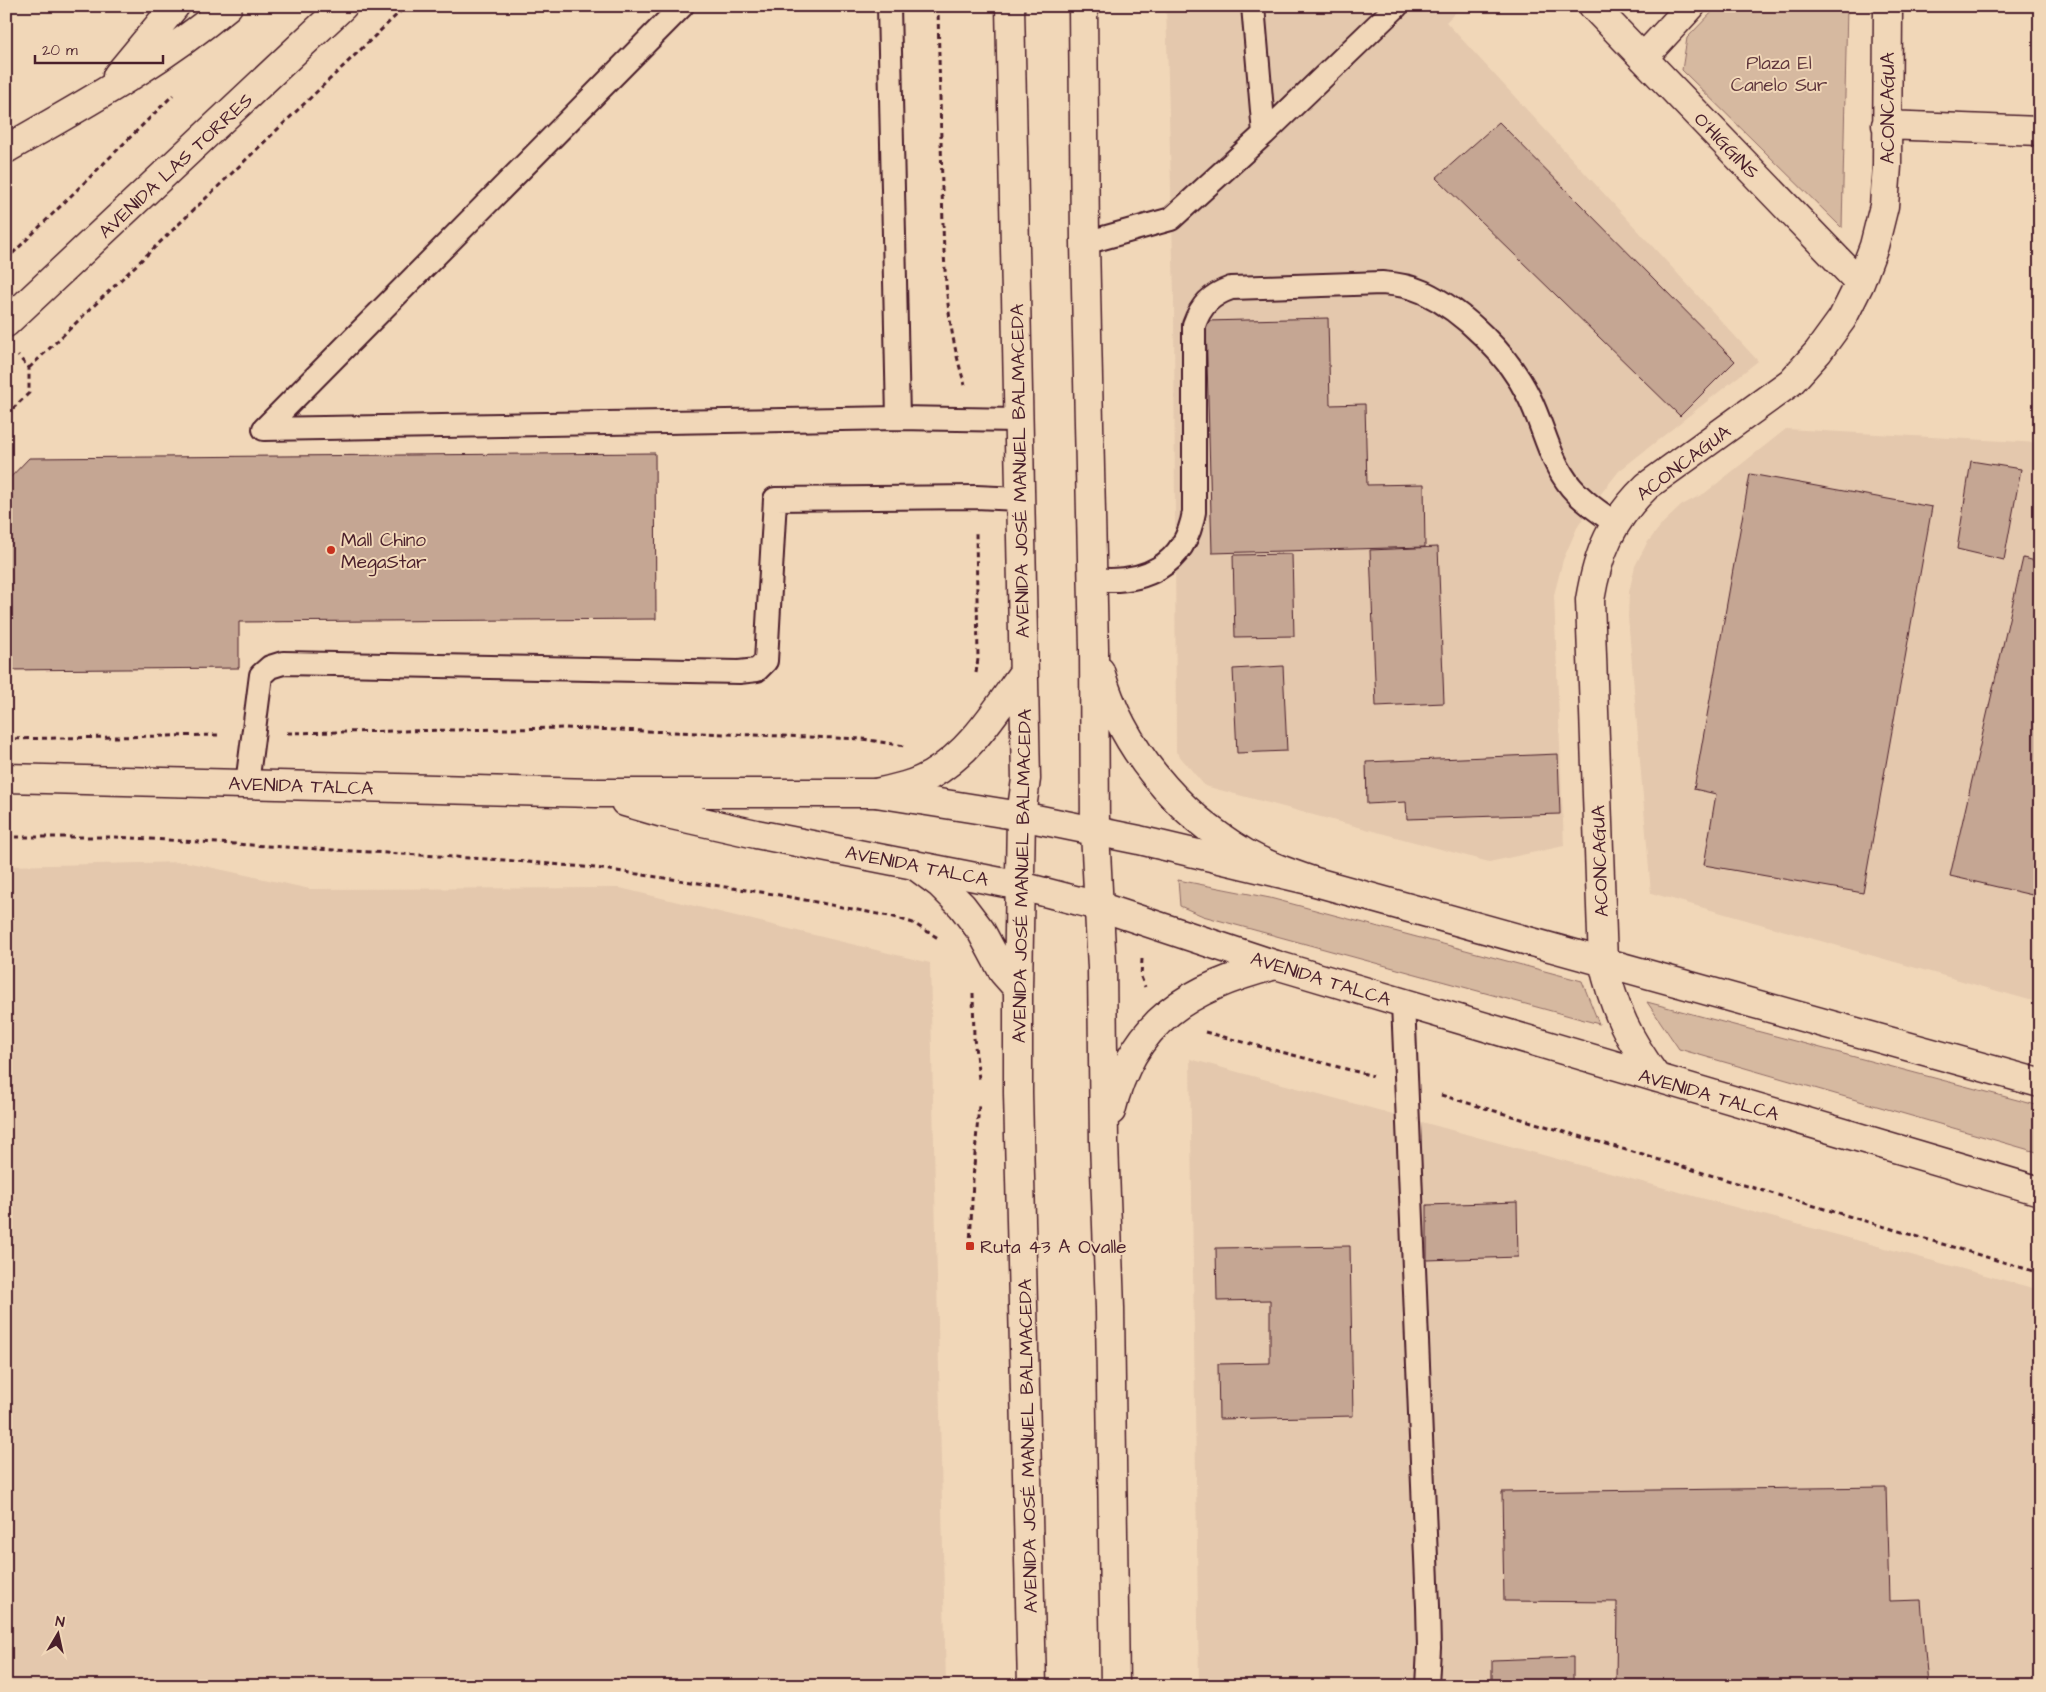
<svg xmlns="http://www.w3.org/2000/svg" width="2046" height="1692" font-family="'Architects Daughter',sans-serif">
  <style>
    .built { fill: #e4c8ad }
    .green { fill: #d6b9a0; stroke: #906c66 }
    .building { fill: #c5a693; stroke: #4a1f2b }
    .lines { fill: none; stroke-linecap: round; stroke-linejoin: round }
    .service-casing { stroke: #4a1f2b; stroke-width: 26 }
    .minor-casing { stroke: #4a1f2b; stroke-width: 31 }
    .secondary-casing { stroke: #4a1f2b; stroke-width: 31 }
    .primary-casing { stroke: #4a1f2b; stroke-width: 31 }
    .path { stroke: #4a1f2b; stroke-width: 3; stroke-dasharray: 5 4; stroke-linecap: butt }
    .service { stroke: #f1d7b8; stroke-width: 22 }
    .minor { stroke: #f1d7b8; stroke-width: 28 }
    .secondary { stroke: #f1d7b8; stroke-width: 28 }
    .primary { stroke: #f1d7b8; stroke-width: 28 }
    .poi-dot { fill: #c8321e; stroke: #f1d7b8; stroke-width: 2 }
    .labels { text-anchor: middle; stroke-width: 4; stroke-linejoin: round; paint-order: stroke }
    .park-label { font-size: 19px; fill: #5f363d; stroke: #f1d7b8 }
    .street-label { font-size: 19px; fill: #4a1f2b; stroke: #f1d7b8 }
    .poi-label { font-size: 19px; fill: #4a1f2b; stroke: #f1d7b8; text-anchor: start }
  </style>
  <rect width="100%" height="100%" fill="#f1d7b8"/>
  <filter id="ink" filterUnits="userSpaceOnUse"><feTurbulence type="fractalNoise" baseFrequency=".02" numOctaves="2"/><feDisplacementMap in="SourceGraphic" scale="10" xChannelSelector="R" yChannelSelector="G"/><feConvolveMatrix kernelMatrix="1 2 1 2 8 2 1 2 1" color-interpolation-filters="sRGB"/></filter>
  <g filter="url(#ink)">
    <path class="built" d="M1166 6H1462L1446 22 1758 361 1619 471 1591 506 1577 528 1563 560 1554 595 1564 846 1489 862 1205 786 1176 752 1174 295Z
      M1786 429 2040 443V1003L1651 893 1628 617 1629 592 1635 566 1647 543 1663 523 1682 505 1705 493Z
      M186 862 310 889 620 888 930 963 946 1686H6V866Z
      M1190 1059 2040 1290V1686H1199Z"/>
    <path class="green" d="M1718 6H1847L1842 228 1682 70 1687 38Z
      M1178 880 1270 898 1582 981 1599 1024 1203 916 1180 906Z
      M1647 1002 2040 1106V1153L1679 1049Z"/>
    <path class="building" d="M1499 122 1735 361 1680 416 1436 178Z
      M1328 318 1330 405 1365 404 1367 485 1424 484 1425 547 1212 553 1206 321Z
      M655 453 656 619 239 622V668L6 670V482L29 458Z
      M1971 461 2021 469 2004 560 1957 549Z
      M1750 474 1932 507 1863 893 1704 865 1716 794 1694 789Z
      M1438 547 1444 703 1376 706 1370 550Z
      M1292 554 1294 636 1235 637 1233 555Z
      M2023 558 2040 562V861L2032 895 1950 876Z
      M1283 666 1287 751 1237 753 1233 669Z
      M1558 754 1560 814 1407 819 1406 802 1367 804 1366 762Z
      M1517 1202 1518 1257 1427 1260V1205Z
      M1350 1246 1353 1416 1219 1419 1218 1364 1270 1363V1300L1217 1301 1216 1248Z
      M1886 1487 1889 1601 1921 1600 1928 1686H1690V1682H1616L1617 1602 1504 1601 1502 1492Z
      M1573 1657V1686H1492V1660Z"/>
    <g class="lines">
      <defs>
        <path id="service" d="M682 6 264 429 898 418 1017 420
          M889 6 898 418
          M1253 6 1264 134
          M1085 243 1171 219 1264 134 1397 6
          M1093 579C1143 585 1185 566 1194 512V325C1201 305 1211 295 1231 288L1382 283C1396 284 1410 286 1423 292 1464 311 1509 356 1529 397 1544 427 1549 460 1571 487 1583 501 1599 512 1615 523
          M247 784 261 675 270 667 283 663 739 672 757 670 766 661 775 499 976 497 1019 499
          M1403 1003 1428 1606 1429 1648 1427 1686"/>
        <path id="minor" d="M1593 6 1860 283
          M1643 58 1691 6
          M1886 125 2040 131
          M1603 962 1590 600C1598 552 1611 521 1647 486L1791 382 1818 352 1842 319 1860 283 1874 246 1884 206 1887 166 1888 6"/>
        <path id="secondary" d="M6 778 595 793H876L1021 816 1139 840 1312 881 2040 1083
          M625 802 663 813 756 834 1021 886 1098 906 1276 965 2040 1191
          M1603 962C1614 1009 1628 1039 1657 1078"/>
        <path id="primary" d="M1010 6 1026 779 1021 816 1018 989V1093L1032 1686
          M1083 6 1085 243 1094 649 1095 832 1102 968 1104 1142 1110 1308 1115 1686
          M117 76 175 6
          M6 149C83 105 160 63 228 6
          M6 323 343 6
          M1100 671C1122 748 1177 813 1245 853 1266 865 1289 873 1312 881
          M876 793C894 789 914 785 931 775 972 751 996 710 1023 673
          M913 864 940 884 962 906 981 931 1003 972 1018 989
          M1111 1111C1133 1020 1190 987 1276 965"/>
      </defs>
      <use href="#service" class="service-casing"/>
      <use href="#minor" class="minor-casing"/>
      <use href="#secondary" class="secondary-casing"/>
      <use href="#primary" class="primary-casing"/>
      <path class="path" d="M938 6C939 67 941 128 942 189 944 256 944 320 965 385
        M6 260 173 95
        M29 368 406 6
        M6 415 29 393V368L18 356
        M976 673 978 659 976 532
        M287 733 564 728 863 739 905 746
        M6 739 219 735
        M6 837H116L504 860 596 868 774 894 894 917 913 923 938 938
        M1142 959 1141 977 1145 987
        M973 993 974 1038 979 1079
        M1205 1032 1373 1076
        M1441 1095 2040 1273
        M970 1246 973 1179 979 1105"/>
      <use href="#service" class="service"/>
      <use href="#minor" class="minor"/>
      <use href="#secondary" class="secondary"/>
      <use href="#primary" class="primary"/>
    </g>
  </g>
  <g class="poi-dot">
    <circle cx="331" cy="550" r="5"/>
    <rect x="965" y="1241" width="10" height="10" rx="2.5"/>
  </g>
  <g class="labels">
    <g class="park-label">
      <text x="1779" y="69">Plaza El<tspan x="1779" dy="22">Canelo Sur</tspan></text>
    </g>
    <g class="street-label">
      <text transform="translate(1887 108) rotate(-90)" y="7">ACONCAGUA</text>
      <text transform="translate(1727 145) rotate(46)" y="7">O'HIGGINS</text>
      <text transform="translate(175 165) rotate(-43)" y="7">AVENIDA LAS TORRES</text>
      <text transform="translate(1683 462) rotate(-37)" y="7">ACONCAGUA</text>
      <text transform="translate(1019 471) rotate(-91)" y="7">AVENIDA JOSÉ MANUEL BALMACEDA</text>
      <text transform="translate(301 785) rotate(2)" y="7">AVENIDA TALCA</text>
      <text transform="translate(1599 861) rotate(-92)" y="7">ACONCAGUA</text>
      <text transform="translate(917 865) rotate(11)" y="7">AVENIDA TALCA</text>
      <text transform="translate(1021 876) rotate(-89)" y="7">AVENIDA JOSÉ MANUEL BALMACEDA</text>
      <text transform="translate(1321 978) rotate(17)" y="7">AVENIDA TALCA</text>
      <text transform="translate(1709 1094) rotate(16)" y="7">AVENIDA TALCA</text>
      <text transform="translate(1027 1446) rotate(-91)" y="7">AVENIDA JOSÉ MANUEL BALMACEDA</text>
    </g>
    <g class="poi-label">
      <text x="341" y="546">Mall Chino<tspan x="341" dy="22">MegaStar</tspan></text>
      <text x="980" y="1253">Ruta 43 A Ovalle</text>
    </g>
  </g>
  <rect width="2046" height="1692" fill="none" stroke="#f1d7b8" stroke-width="25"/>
  <rect x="12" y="12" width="2021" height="1667" fill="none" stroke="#4a1f2b" stroke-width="2" filter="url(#ink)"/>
  <g transform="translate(58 1634) rotate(9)" stroke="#f1d7b8" stroke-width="4" paint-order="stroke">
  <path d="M0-4L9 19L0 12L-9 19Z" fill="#4a1f2b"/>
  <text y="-8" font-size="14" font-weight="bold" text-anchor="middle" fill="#4a1f2b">N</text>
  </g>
  <path d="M35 55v8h128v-8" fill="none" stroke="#4a1f2b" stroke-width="2.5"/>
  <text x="42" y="55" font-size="15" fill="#4a1f2b" stroke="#f1d7b8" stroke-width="4" paint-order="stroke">20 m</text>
</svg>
